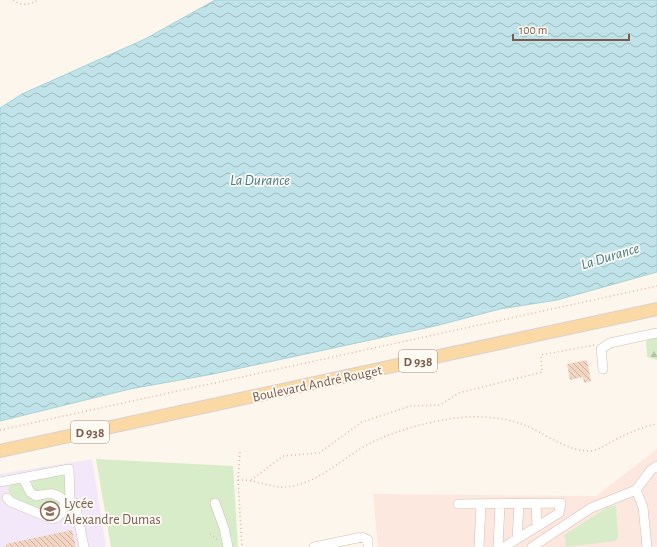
<svg xmlns="http://www.w3.org/2000/svg" width="657" height="547" font-family="'Alegreya Sans',sans-serif">
  <style>
    .commercial { fill: #fde8e0 }
    .education { fill: #f3e8fa }
    .green { fill: #d8ecc9 }
    .forest { fill: url(#forest-firs) }
    .water { fill: url(#water-waves); stroke: #a5d3da }
    .building { fill: url(#building-back-hatch) }
    .lines { fill: none; stroke-linecap: round; stroke-linejoin: round }
    .minor-casing { stroke: #d1beb0; stroke-width: 10 }
    .major-casing { stroke: #dad1cd; stroke-width: 14 }
    .path { stroke: #d9b8a5; stroke-width: 1.5; stroke-dasharray: 1 3; stroke-linecap: butt }
    .minor { stroke: #fff; stroke-width: 9 }
    .major { stroke: #fbd9a5; stroke-width: 12 }
    .labels { text-anchor: middle; stroke-width: 3.5; stroke-linejoin: round; paint-order: stroke }
    .shield { fill: #fffaf3; stroke: #a28b7f; stroke-width: 1 }
    .shield-label { font-size: 13px; font-weight: bold; fill: #7a5c4d }
    .street-label { font-size: 14px; fill: #7a5c4d; stroke: #fffaf3 }
    .education-label { font-size: 14px; fill: #785e54; stroke: #fffaf3; text-anchor: start }
    .water-label { font-size: 15px; font-style: italic; fill: #437c86; stroke: #fffaf3 }
  </style>
  <defs>
    <pattern id="forest-firs" width="22" height="20" patternUnits="userSpaceOnUse"><rect width="22" height="20" fill="#d8ecc9"/><path d="M5 1l3.5 6h-7zM16 11l3.5 6h-7z" fill="#b4c2a5"/></pattern>
    <pattern id="water-waves" width="16" height="10" patternUnits="userSpaceOnUse"><rect width="16" height="10" fill="#bfe3e8"/><path d="M0 5q4-4 8 0t8 0" fill="none" stroke="#a0bbbe"/></pattern>
    <pattern id="building-back-hatch" width="6" height="6" patternUnits="userSpaceOnUse"><rect width="6" height="6" fill="#f3d5c3"/><path d="M-1 5l2 2M0 0l6 6M5-1l2 2" fill="none" stroke="#cab0a1"/></pattern>
  </defs>
  <rect width="100%" height="100%" fill="#fdf6ec"/>
  <path class="commercial" d="M657 449V547H378L373 494 596 496Z"/>
  <path class="education" d="M92 459 106 547H0V474Z"/>
  <path class="green" d="M96 459 233 466 238 547H111Z
    M60 474 65 475 68 498 36 494 32 489V481Z
    M19 483 32 498 39 500 52 496 60 502V511L52 515 13 499 8 490 11 484Z
    M616 505 618 538 615 541 565 547 566 541 564 535 606 508Z"/>
  <path class="forest" d="M657 337V360L647 357 646 339Z"/>
  <path class="water" d="M215 0H657V272L557 300 500 309 435 326 213 374 130 389 0 421V108L22 94 145 39Z"/>
  <path class="building" d="M587 360 591 381 584 383 583 377 570 380 567 364Z
    M72 530 76 547H6V544Z"/>
  <g class="lines">
    <defs>
      <path id="minor" d="M603 369 601 349 610 343 657 333
        M23 478 30 492 36 496C50 493 53 491 65 501
        M0 482 69 469 70 500
        M7 498 11 502 52 519C61 517 63 511 65 501L70 500 75 503 84 547
        M215 503 224 528 228 547
        M458 504 561 503 559 513 504 547
        M536 504 537 526
        M517 539 519 504
        M314 547 362 537 368 540V547
        M479 547 481 504
        M498 547 500 504
        M532 547 591 508 636 490
        M647 547 643 507 636 490 651 470 657 466"/>
      <path id="major" d="M0 451 657 309"/>
    </defs>
    <use href="#minor" class="minor-casing"/>
    <use href="#major" class="major-casing"/>
    <path class="path" d="M13 0C22 6 29 5 38 0
      M0 430 657 286
      M240 452 238 480 242 547
      M238 480C255 479 274 489 286 487 317 484 339 461 365 446 390 432 421 424 448 419 474 415 505 416 529 427 549 436 567 451 590 451 600 450 606 444 615 440 628 433 642 427 657 424
      M251 480 283 456 319 453 362 422 410 406 440 405 459 393 542 372 541 355 594 345
      M210 534 218 540"/>
    <use href="#minor" class="minor"/>
    <use href="#major" class="major"/>
  </g>
  <defs>
    <symbol id="school-ring" viewBox="-11 -11 22 22"><circle r="9.5" fill="#fffaf3" stroke="#8d6e63" stroke-width="1.5"/><path d="M0-5L7-2L0 1L-7-2ZM-4 1L0 2.5L4 1V4Q0 6-4 4Z" fill="#8d6e63"/></symbol>
  </defs>
  <g fill-rule="evenodd">
    <use href="#school-ring" x="39" y="500" width="22" height="22"/>
  </g>
  <g class="labels">
    <g class="shield">
      <rect x="399" y="350" width="38" height="22" rx="3"/>
      <rect x="71" y="421" width="38" height="22" rx="3"/>
    </g>
    <g class="shield-label">
      <text x="418" y="366">D 938</text>
      <text x="90" y="437">D 938</text>
    </g>
    <g class="street-label">
      <text transform="translate(317 383) rotate(-12)" y="5">Boulevard André Rouget</text>
    </g>
    <g class="education-label">
      <text x="64" y="508">Lycée<tspan x="64" dy="16">Alexandre Dumas</tspan></text>
    </g>
    <g class="water-label">
      <text x="260" y="185">La Durance</text>
      <text transform="translate(610 256) rotate(-17)" y="5">La Durance</text>
    </g>
  </g>
  <path d="M513 34v6h116v-6" fill="none" stroke="#7a5c4d" stroke-width="2"/>
  <text x="519" y="34" font-size="12" fill="#7a5c4d" stroke="#fffaf3" stroke-width="3" paint-order="stroke">100 m</text>
</svg>
